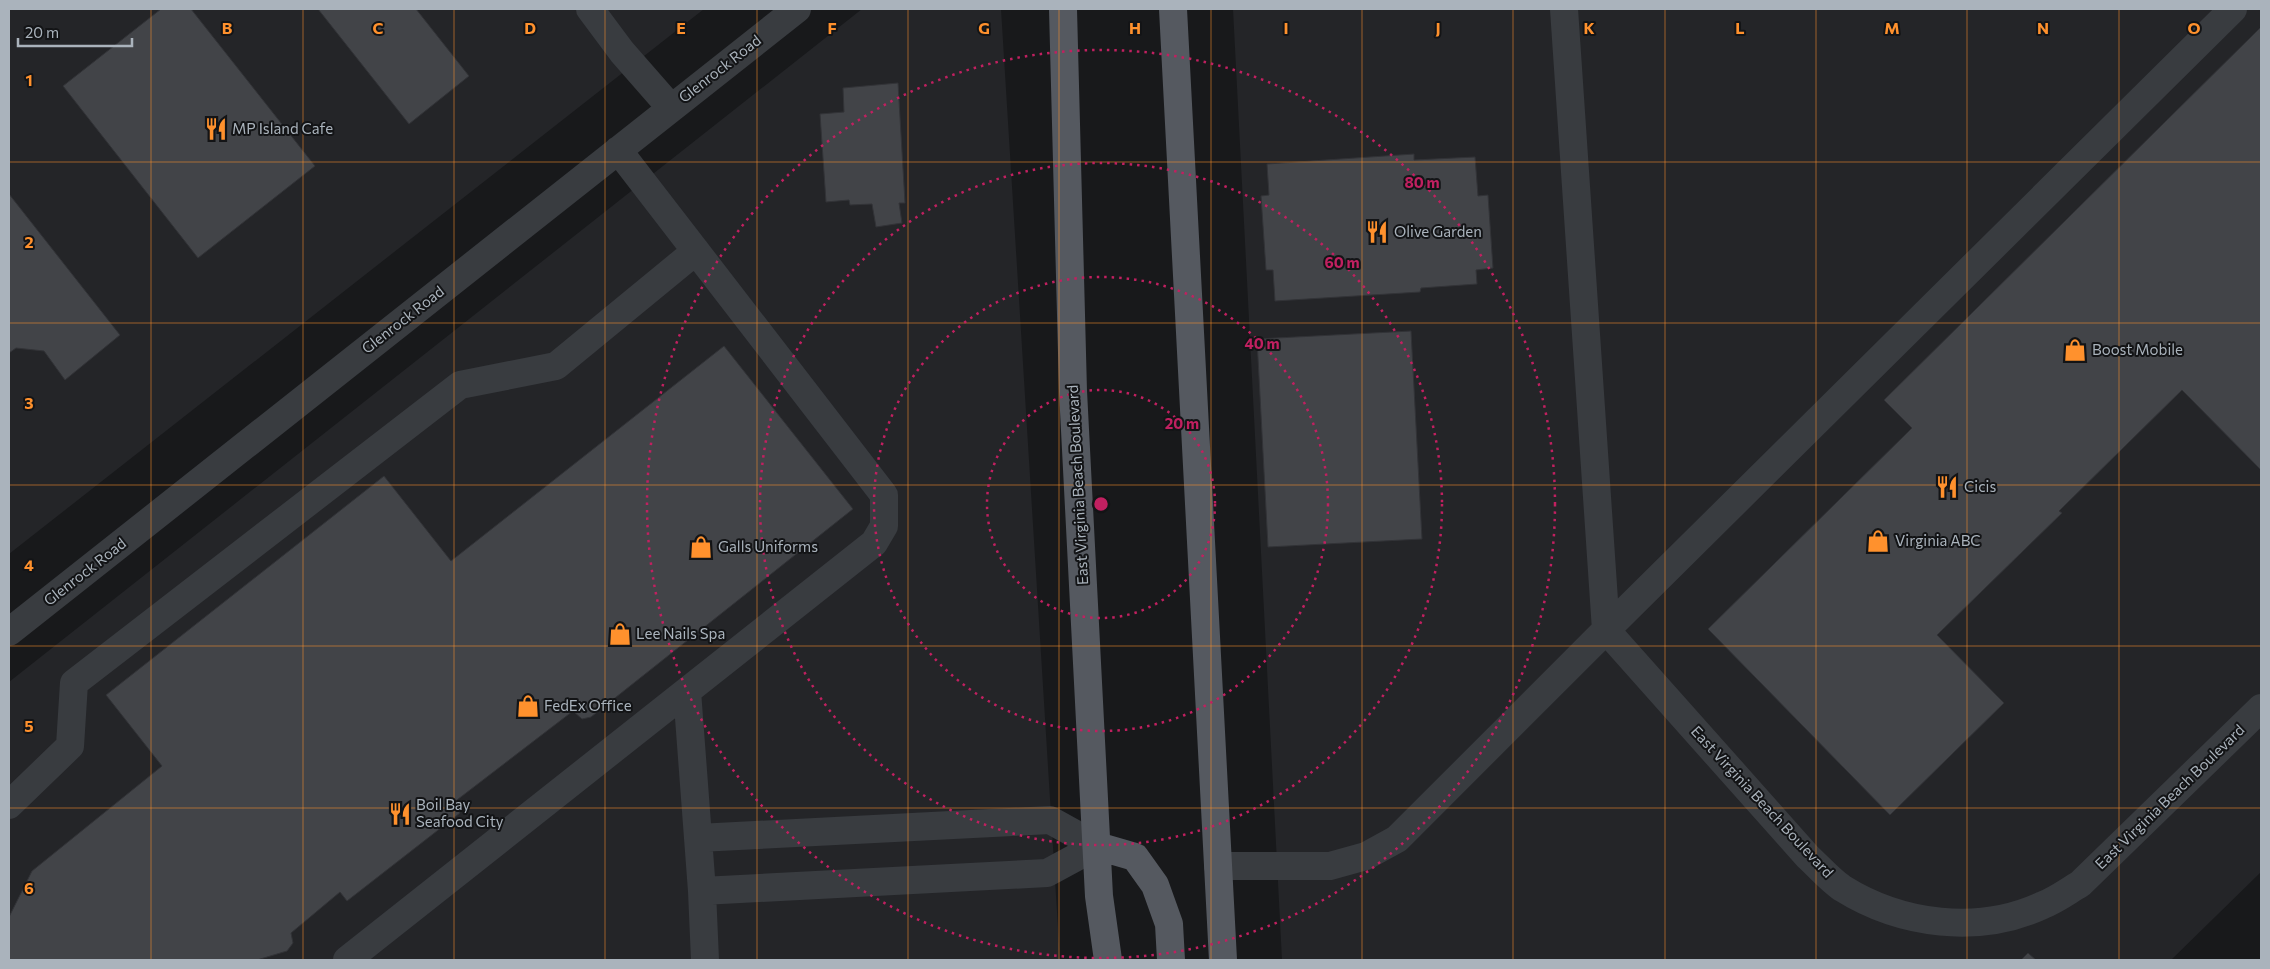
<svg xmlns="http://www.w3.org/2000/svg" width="2270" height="969" font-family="Commissioner,sans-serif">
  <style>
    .built { fill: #242528 }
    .building { fill: #424448; stroke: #323337 }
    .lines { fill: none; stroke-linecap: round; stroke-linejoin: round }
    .minor { stroke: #393c40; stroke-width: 28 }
    .major { stroke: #555960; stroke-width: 28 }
    .grid { fill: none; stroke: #ff912d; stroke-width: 1; stroke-opacity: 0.55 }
    .ring { fill: none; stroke: #c12060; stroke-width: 2.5; stroke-dasharray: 2.5 5 }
    .labels { text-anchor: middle; stroke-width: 4; stroke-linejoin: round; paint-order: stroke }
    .street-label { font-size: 15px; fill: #aab3bc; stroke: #131416 }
    .poi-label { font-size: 15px; fill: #aab3bc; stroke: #131416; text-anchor: start }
    .grid-label { font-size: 16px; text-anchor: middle; font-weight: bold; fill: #ff912d; stroke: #131416; stroke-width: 4; stroke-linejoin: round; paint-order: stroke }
    .centre { fill: #c12060; stroke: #131416; stroke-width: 2.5 }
    .ring-label { font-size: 15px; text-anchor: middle; font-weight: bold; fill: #c12060; stroke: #131416; stroke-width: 4; stroke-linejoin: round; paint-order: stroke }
  </style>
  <rect width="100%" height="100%" fill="#18191b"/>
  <path class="built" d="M9 9H704L9 554Z
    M862 9H1001L1060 960H9V682Z
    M1233 9H2261V872L2171 960H1282Z"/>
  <path class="building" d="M161 9H191L315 166 198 258 63 86Z
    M318 9H416L469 76 409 124Z
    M2261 27V470L2182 390 2059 511 2062 513 1937 635 2004 703 1890 815 1708 629 1912 428 1884 400Z
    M898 83 905 203H899L902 223 876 227 872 204 850 205 849 200 826 202 820 114 844 112 843 88Z
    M1414 154V160L1475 157 1478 196 1488 195 1493 268 1476 270 1477 284 1421 288 1420 292 1275 301 1273 270H1266L1261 196 1269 195 1267 164Z
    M9 194 120 335 65 380 44 351 16 348 9 353Z
    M1411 331 1422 539 1268 547 1257 339Z
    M724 346 853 509 591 717 582 719 573 711 453 803 460 813 347 901 340 892 291 933 293 943 287 951 257 960H9V917L32 871 162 766 106 695 384 476 451 561Z
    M2028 953 2036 960H2021Z"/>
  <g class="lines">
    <path class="minor" d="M590 9 622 52 671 108
      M1564 9 1606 630
      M1606 630 1808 857C1819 867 1830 880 1842 888 1901 925 1979 935 2043 905 2056 900 2068 891 2080 884L2261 708
      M9 632 797 9
      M687 691 702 891 705 960
      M9 805 70 746 74 683 460 385 556 366 696 251
      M698 838 1050 820 1097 846
      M1218 866H1330L1366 856 1397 839 1606 630 2233 9
      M702 891 1047 873 1097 846
      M347 960 874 543 884 526V495L618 150"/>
    <path class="major" d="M1063 9 1073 391 1099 896 1108 960
      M1173 9 1223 960
      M1097 846 1135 857 1155 885 1169 924 1171 960"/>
  </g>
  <path class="grid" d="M151 9V960M303 9V960M454 9V960M605 9V960M757 9V960M908 9V960M1059 9V960M1211 9V960M1362 9V960M1513 9V960M1665 9V960M1816 9V960M1967 9V960M2119 9V960M9 162H2261M9 323H2261M9 485H2261M9 646H2261M9 808H2261"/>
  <g class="ring">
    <circle cx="1101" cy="504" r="114"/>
    <circle cx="1101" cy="504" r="227"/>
    <circle cx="1101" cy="504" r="341"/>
    <circle cx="1101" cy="504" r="454"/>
  </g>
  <defs>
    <symbol id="restaurant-bare" viewBox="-9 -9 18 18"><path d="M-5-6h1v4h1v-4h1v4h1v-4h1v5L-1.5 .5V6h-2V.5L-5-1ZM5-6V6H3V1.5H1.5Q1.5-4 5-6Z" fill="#ff912d" stroke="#131416" stroke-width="2.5" paint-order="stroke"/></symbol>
    <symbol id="shop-bare" viewBox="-9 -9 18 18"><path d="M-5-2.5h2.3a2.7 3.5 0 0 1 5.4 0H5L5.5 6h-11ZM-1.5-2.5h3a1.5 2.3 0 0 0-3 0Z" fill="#ff912d" stroke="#131416" stroke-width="2.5" paint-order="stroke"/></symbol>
  </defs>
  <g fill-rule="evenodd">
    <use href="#restaurant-bare" x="200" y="113" width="32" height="32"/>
    <use href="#restaurant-bare" x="1361" y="216" width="32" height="32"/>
    <use href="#shop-bare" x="2059" y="334" width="32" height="32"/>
    <use href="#restaurant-bare" x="1931" y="471" width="32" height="32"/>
    <use href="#shop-bare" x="1862" y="525" width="32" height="32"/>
    <use href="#shop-bare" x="685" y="531" width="32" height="32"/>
    <use href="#shop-bare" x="604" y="618" width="32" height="32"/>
    <use href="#shop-bare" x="512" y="690" width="32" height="32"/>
    <use href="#restaurant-bare" x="384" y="798" width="32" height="32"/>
  </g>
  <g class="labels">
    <g class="street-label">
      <text transform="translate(720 69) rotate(-38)" y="5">Glenrock Road</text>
      <text transform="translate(403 320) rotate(-38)" y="5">Glenrock Road</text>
      <text transform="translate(1078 485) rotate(-93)" y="5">East Virginia Beach Boulevard</text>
      <text transform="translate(85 572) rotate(-38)" y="5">Glenrock Road</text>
      <text transform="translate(2170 797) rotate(-44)" y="5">East Virginia Beach Boulevard</text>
      <text transform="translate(1762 802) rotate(47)" y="5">East Virginia Beach Boulevard</text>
    </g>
    <g class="poi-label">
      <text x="232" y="134">MP Island Cafe</text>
      <text x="1394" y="237">Olive Garden</text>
      <text x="2092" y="355">Boost Mobile</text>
      <text x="1964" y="492">Cicis</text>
      <text x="1895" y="546">Virginia ABC</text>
      <text x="718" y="552">Galls Uniforms</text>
      <text x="636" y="639">Lee Nails Spa</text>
      <text x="544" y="711">FedEx Office</text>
      <text x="416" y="810">Boil Bay<tspan x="416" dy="17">Seafood City</tspan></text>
    </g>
  </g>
  <g class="grid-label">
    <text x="227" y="34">B</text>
    <text x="378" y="34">C</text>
    <text x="530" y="34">D</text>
    <text x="681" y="34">E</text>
    <text x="832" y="34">F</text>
    <text x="984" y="34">G</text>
    <text x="1135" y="34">H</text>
    <text x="1286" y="34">I</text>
    <text x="1438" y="34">J</text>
    <text x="1589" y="34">K</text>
    <text x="1740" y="34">L</text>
    <text x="1892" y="34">M</text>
    <text x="2043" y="34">N</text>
    <text x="2194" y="34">O</text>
    <text x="29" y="86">1</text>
    <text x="29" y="248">2</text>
    <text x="29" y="409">3</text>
    <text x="29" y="571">4</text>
    <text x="29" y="732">5</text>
    <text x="29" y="894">6</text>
  </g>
  <circle cx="1101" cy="504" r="8" class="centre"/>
  <g class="ring-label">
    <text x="1422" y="188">80 m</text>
    <text x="1342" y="268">60 m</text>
    <text x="1262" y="349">40 m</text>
    <text x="1182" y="429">20 m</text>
  </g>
  <rect width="2270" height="969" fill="none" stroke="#aab3bc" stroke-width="20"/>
  <path d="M18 38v8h114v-8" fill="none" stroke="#aab3bc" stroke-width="2.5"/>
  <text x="25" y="38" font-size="15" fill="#aab3bc" stroke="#131416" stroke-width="4" paint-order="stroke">20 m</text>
</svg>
